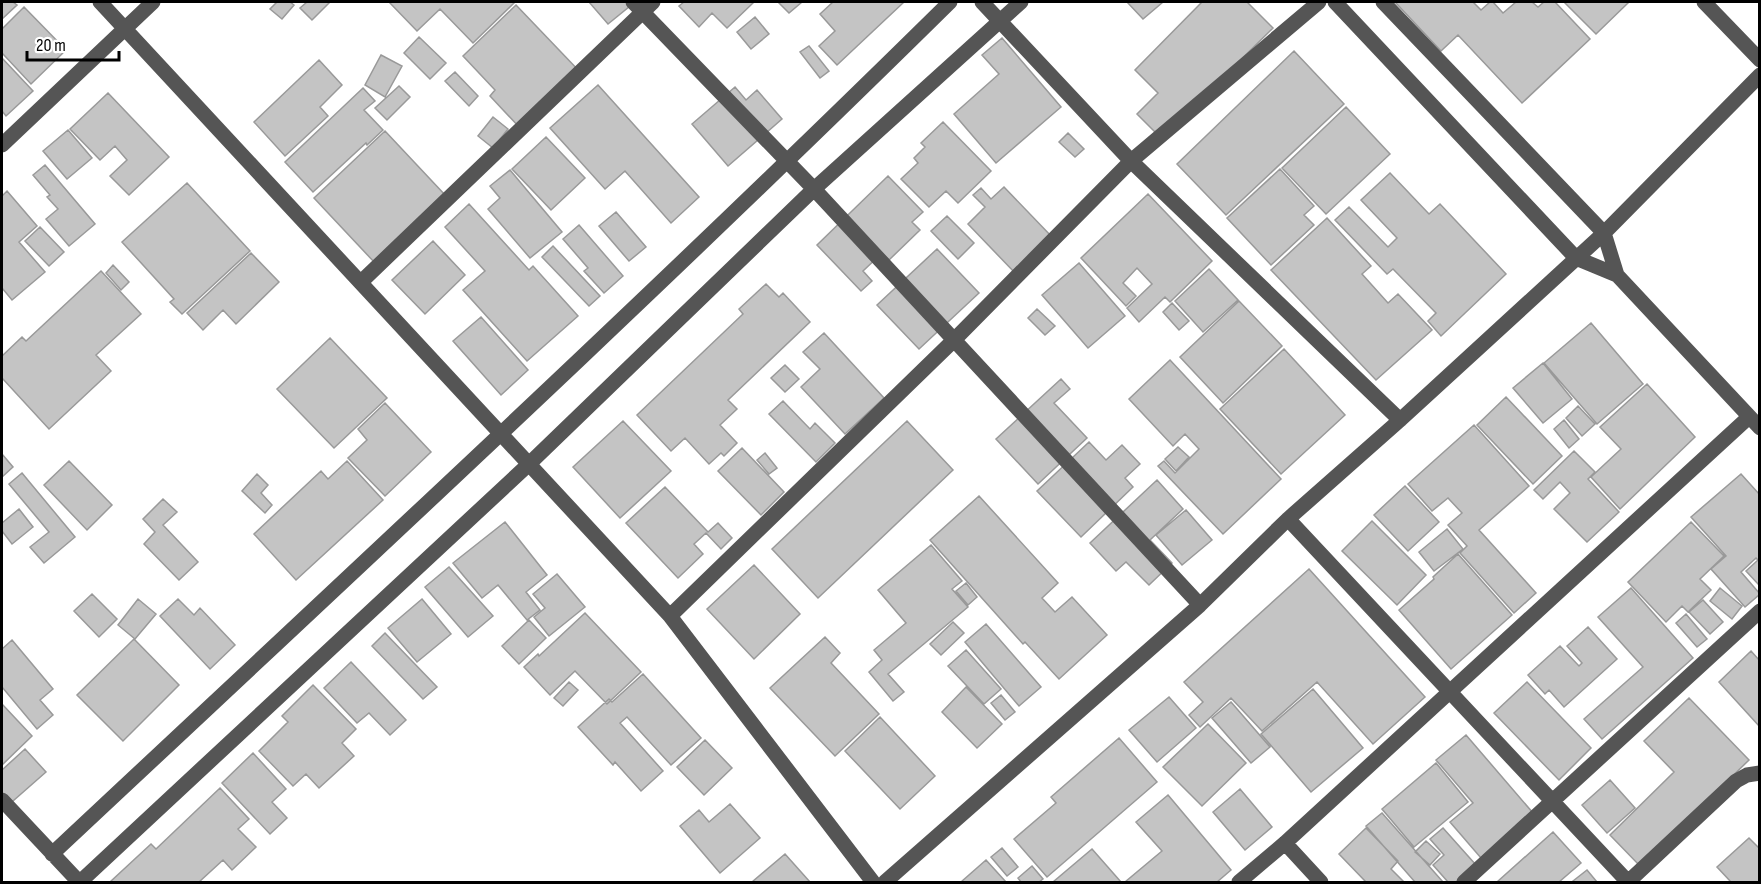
<svg xmlns="http://www.w3.org/2000/svg" width="1761" height="884" font-family="'Sofia Sans Condensed',sans-serif">
  <style>
    .building { fill: #c4c4c4; stroke: #999; stroke-width: 1.5 }
    .lines { fill: none; stroke-linecap: round; stroke-linejoin: round }
    .minor { stroke: #555; stroke-width: 15 }
  </style>
  <rect width="100%" height="100%" fill="#fff"/>
  <path class="building" d="M2 2H13L17 5 2 19Z
    M277 2H290L294 5 282 19 270 9Z
    M307 2H330L312 20 300 8Z
    M389 2H515L473 43 440 9 417 31Z
    M589 2H635L608 24Z
    M684 2H754L727 28 712 13 699 27 679 6Z
    M778 2H802L789 13Z
    M833 2H904L837 65 819 46 835 31 820 14Z
    M1127 2H1163L1143 19Z
    M1202 2H1247L1273 28 1161 138 1137 114 1158 93 1135 70Z
    M1395 2H1473L1481 10 1490 2H1493L1503 13 1516 2H1532L1538 7 1544 2H1555L1590 39 1522 103 1458 35 1441 51Z
    M1564 2H1629L1596 34Z
    M516 5 581 73 521 129 490 96 495 90 463 56Z
    M24 7 66 50 31 84 2 53V29Z
    M755 17 769 34 751 49 737 32Z
    M419 37 446 63 430 79 404 53Z
    M1002 38 1061 107 996 163 954 114 999 74 982 55Z
    M809 46 829 71 820 78 800 52Z
    M1294 51 1344 104 1226 215 1177 164Z
    M381 55 402 66 385 97 365 85Z
    M2 58 33 91 6 116 2 111Z
    M319 60 342 85 320 107 328 116 285 156 254 122Z
    M455 72 478 96 469 106 445 81Z
    M598 85 699 197 671 223 625 171 605 189 550 128Z
    M399 86 410 97 387 120 375 108Z
    M735 87 746 100 757 90 782 119 728 166 692 124Z
    M363 88 375 101 364 110 383 130 367 145 366 143 313 192 285 162Z
    M108 93 169 157 129 195 110 176 127 160 115 146 100 160 70 129Z
    M1346 107 1390 154 1326 214 1282 168Z
    M493 117 508 129 493 148 478 136Z
    M943 122 991 171 958 203 946 191 929 207 901 179 918 163 914 158 925 147 921 143Z
    M68 130 92 158 67 179 43 151Z
    M385 131 446 196 375 263 314 198Z
    M1068 133 1084 149 1075 157 1059 142Z
    M546 137 585 178 551 210 512 169Z
    M45 165 95 224 69 246 46 219 58 209 47 197 50 195 33 175Z
    M1280 169 1314 206 1304 215 1314 225 1271 265 1227 218Z
    M510 170 562 232 530 258 488 209 500 198 490 186Z
    M1390 173 1429 214 1440 204 1506 274 1441 336 1428 321 1436 313 1393 269 1387 274 1335 220 1349 207 1388 247 1397 238 1361 200Z
    M888 176 923 212 912 222 920 230 889 260 882 253 863 271 872 281 861 291 817 245Z
    M187 183 250 251 182 314 170 302 174 299 122 242Z
    M1004 187 1053 238 1016 274 968 224 985 207 973 195 981 188 991 199Z
    M7 191 37 226 19 242 45 272 12 300 2 288V196Z
    M1148 194 1212 261 1170 302 1165 297 1139 322 1127 308 1152 284 1137 268 1123 283 1136 296 1126 306 1081 258Z
    M469 204 529 270 533 266 578 316 527 361 463 290 485 271 445 227Z
    M616 212 646 247 629 261 599 226Z
    M947 216 974 243 958 259 931 231Z
    M1327 218 1371 266 1362 274 1388 303 1398 294 1432 330 1376 380 1271 270Z
    M579 225 623 276 604 293 584 271 588 268 563 239Z
    M40 227 64 252 49 266 25 241Z
    M433 241 465 275 425 314 392 280Z
    M553 246 600 296 589 306 542 257Z
    M937 249 979 293 919 349 877 305Z
    M251 253 279 282 236 324 223 310 203 330 187 313Z
    M1079 263 1125 316 1088 348 1042 295Z
    M113 265 129 282 121 290 106 273Z
    M1209 269 1238 300 1203 332 1175 301Z
    M101 271 141 314 96 355 111 371 49 429 2 378V356L22 337 26 341Z
    M766 284 779 297 783 293 810 322 728 400 737 409 720 425 737 443 724 456 721 453 709 464 685 438 671 451 637 415 743 314 739 309Z
    M1239 301 1282 346 1223 403 1180 357Z
    M1172 303 1189 321 1179 330 1163 312Z
    M1037 309 1055 326 1045 335 1028 318Z
    M481 317 528 370 501 395 453 341Z
    M1591 323 1643 384 1597 424 1544 363Z
    M824 333 884 398 845 434 801 387 820 369 803 352Z
    M330 338 387 398 334 448 277 389Z
    M1284 349 1345 415 1281 474 1220 409Z
    M1170 360 1281 479 1223 534 1158 466 1164 461 1175 473 1199 449 1185 434 1173 446 1129 399Z
    M1543 363 1572 399 1543 423 1513 388Z
    M785 365 799 379 785 392 771 378Z
    M1061 379 1070 389 1054 403 1087 438 1038 484 996 439Z
    M1647 384 1695 437 1620 509 1591 477 1621 449 1600 427Z
    M1506 397 1562 456 1533 484 1477 425Z
    M783 401 810 429 815 423 835 443 816 462 769 414Z
    M385 403 431 452 385 496 348 458 367 440 358 429Z
    M1578 406 1595 424 1582 436 1566 418Z
    M1564 420 1579 439 1569 448 1554 429Z
    M623 421 671 471 620 518 573 467Z
    M907 421 953 470 818 598 772 549Z
    M1474 425 1529 486 1479 530 1536 593 1514 613 1460 553 1467 546 1448 525 1462 513 1448 498 1432 511 1408 484Z
    M1089 442 1106 460 1122 445 1140 464 1125 478 1133 487 1081 537 1037 491Z
    M1178 447 1189 457 1176 471 1165 459Z
    M742 448 784 492 761 515 718 471Z
    M1574 451 1595 472 1588 479 1619 512 1587 542 1554 509 1570 493 1560 482 1543 499 1534 490Z
    M765 453 777 468 769 474 757 460Z
    M2 454 13 467 2 477Z
    M69 461 112 505 87 530 44 485Z
    M347 461 383 500 296 580 254 534 321 471 328 479Z
    M22 473 75 537 44 563 30 547 49 532 9 484Z
    M257 474 268 485 261 493 272 505 265 513 242 491Z
    M1741 474 1760 495V586L1746 571 1758 560 1756 558 1741 572 1760 594 1745 607 1711 569 1726 556 1691 517Z
    M1157 480 1183 509 1150 540 1172 563 1149 585 1126 562 1116 571 1090 543Z
    M1405 486 1439 522 1408 551 1374 515Z
    M665 487 708 532 718 523 732 538 721 549 706 533 694 544 703 554 678 578 626 523Z
    M979 496 1058 583 1042 598 1055 612 1072 597 1107 635 1059 679 1025 642 1023 644 930 540Z
    M163 499 177 512 163 525 198 562 179 580 144 544 155 532 143 519Z
    M19 509 33 527 12 544 2 531V523Z
    M1186 510 1212 540 1182 565 1156 535Z
    M1372 521 1426 575 1397 605 1342 551Z
    M505 522 547 575 526 592 540 610 527 620 498 585 482 598 453 563Z
    M1691 522 1724 556 1700 579 1711 590 1688 612 1682 606 1666 622 1628 582Z
    M1447 529 1463 549 1434 571 1419 552Z
    M931 545 962 581 952 589 968 607 888 674 904 692 893 701 869 672 882 660 874 650 906 623 878 590Z
    M1458 554 1512 615 1451 669 1399 610 1434 579 1433 577Z
    M754 565 800 614 754 659 707 609Z
    M449 567 493 616 468 637 425 587Z
    M1309 569 1425 697 1373 744 1317 682 1262 731 1231 698 1200 727 1189 715 1203 702 1184 682Z
    M557 574 585 607 549 636 534 617 545 608 533 594Z
    M966 583 977 597 968 605 956 591Z
    M1631 588 1693 658 1602 739 1584 719 1643 667 1598 617Z
    M1720 588 1742 606 1732 619 1710 601Z
    M92 594 117 619 99 637 74 611Z
    M138 599 156 614 135 639 118 625Z
    M178 599 194 615 200 608 235 645 210 669 160 616Z
    M422 599 451 634 417 662 388 628Z
    M1703 600 1723 622 1710 634 1689 612Z
    M585 613 641 672 607 704 575 671 550 695 524 667 538 654 539 656Z
    M1686 614 1707 639 1697 647 1676 623Z
    M529 620 546 638 519 664 502 646Z
    M953 622 964 633 941 655 930 644Z
    M986 624 1041 687 1019 706 965 642Z
    M1588 627 1617 659 1564 707 1549 690 1545 694 1528 675 1560 646 1579 666 1582 663 1567 646Z
    M385 633 437 687 423 699 372 646Z
    M825 637 840 653 831 663 879 714 835 756 770 688Z
    M134 639 179 685 123 741 77 695Z
    M12 640 53 689 40 700 53 715 37 729 2 687V649Z
    M966 650 1001 689 984 704 948 666Z
    M1751 651 1760 661V727L1719 682Z
    M351 662 406 720 390 735 369 713 357 723 324 688Z
    M643 674 701 738 671 765 627 717 620 723 663 771 641 791 615 762 613 765 578 727 609 699 612 702Z
    M569 682 578 690 563 706 554 698Z
    M1527 682 1591 748 1559 780 1494 713Z
    M313 685 356 729 342 743 354 756 319 788 306 774 293 786 259 751 288 722 282 716Z
    M966 687 1002 724 977 748 942 712Z
    M1313 689 1363 748 1311 792 1261 734Z
    M1001 695 1015 712 1005 720 991 703Z
    M1169 697 1196 728 1157 762 1129 730Z
    M1689 698 1749 760 1640 866 1610 835 1674 772 1644 741Z
    M1231 702 1270 747 1251 763 1212 718Z
    M2 704 32 736 2 765Z
    M880 717 935 776 900 809 845 751Z
    M1208 724 1246 763 1202 806 1163 767Z
    M1466 735 1533 813 1481 858 1450 822 1473 803 1436 760Z
    M1119 738 1157 782 1047 877 1014 839 1056 803 1051 797Z
    M705 740 732 768 704 795 677 767Z
    M25 749 46 772 5 808 2 805V770Z
    M253 753 286 789 272 802 287 818 270 834 222 783Z
    M1436 763 1468 802 1414 847 1382 809Z
    M1610 780 1635 808 1607 833 1582 805Z
    M220 788 249 819 238 829 256 847 232 870 223 860 199 882H110L151 844 156 849Z
    M1240 789 1272 827 1245 850 1213 812Z
    M1168 795 1231 870 1217 882H1125L1162 851 1136 822Z
    M730 804 760 838 720 873 680 826 699 810 709 822Z
    M1382 813 1443 882H1415L1366 826Z
    M1366 828 1398 861 1391 869 1404 882H1366L1339 854Z
    M1443 828 1476 865 1456 882H1448L1433 865 1444 855 1430 839Z
    M1553 832 1581 863 1559 882H1497Z
    M1749 838 1760 849V882H1731L1717 867Z
    M1426 841 1440 854 1430 865 1415 852Z
    M1002 848 1018 867 1007 876 991 857Z
    M1092 849 1121 882H1053Z
    M785 854 810 882H752Z
    M986 860 1006 882H961Z
    M1032 866 1043 879 1039 882H1021L1018 878Z
    M1587 870 1597 882H1574L1573 881Z"/>
  <g class="lines">
    <path class="minor" d="M100 2 670 616 873 882
      M633 2 814 189 1200 605
      M982 2 1131 161 1400 420
      M1335 2 1576 258 1617 275 1760 428
      M1383 2 1604 233 1617 275
      M1704 2 1760 60
      M2 145 153 2
      M361 282 653 2
      M1288 519 1628 882
      M670 616 954 340 1131 161 1319 2
      M2 800 79 882
      M1285 843 1321 882
      M52 854C353 572 656 292 950 2
      M80 882 529 464 814 189 1021 2
      M885 882 1200 605 1288 519 1400 420 1604 233 1760 75
      M1239 882 1285 843 1749 417
      M1464 882 1760 611
      M1628 882 1736 781 1747 775 1760 773"/>
  </g>
  <rect width="1761" height="884" fill="none" stroke="#000000" stroke-width="6"/>
  <path d="M27 51v9h92v-9" fill="none" stroke="#000000" stroke-width="3"/>
  <text x="36" y="51" font-size="18" fill="#000000" stroke="#ffffff" stroke-width="4.5" paint-order="stroke">20 m</text>
</svg>
